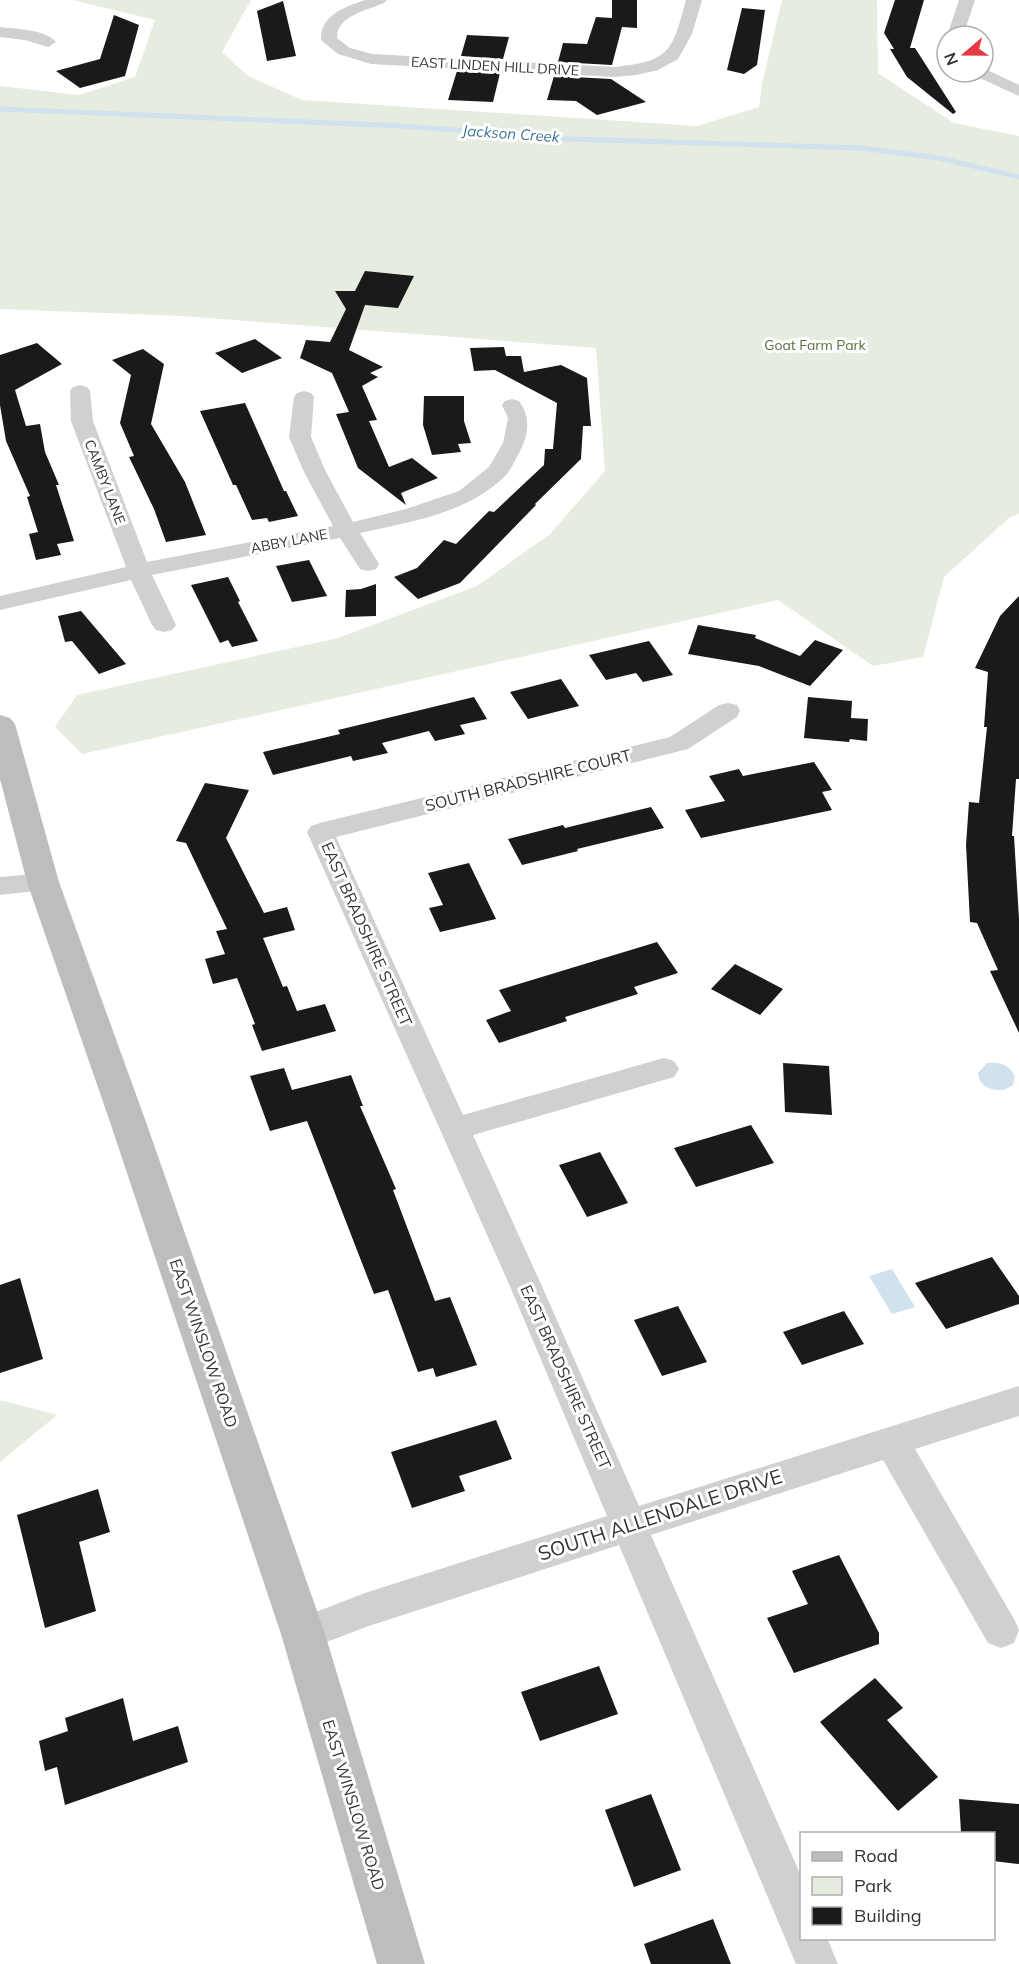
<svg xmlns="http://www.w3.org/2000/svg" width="1019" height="1964" font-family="Mulish,sans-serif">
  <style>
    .green { fill: #e6ecdf }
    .water { fill: #cfe2ee }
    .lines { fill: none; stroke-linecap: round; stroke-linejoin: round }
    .stream { stroke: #cfe2ee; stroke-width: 5 }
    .building { fill: #1a1a1a }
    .street { fill: #d0d0d0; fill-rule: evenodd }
    .secondary { fill: #bdbdbd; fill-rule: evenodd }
    .labels { text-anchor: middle; stroke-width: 6; stroke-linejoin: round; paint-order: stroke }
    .far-street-label { font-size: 14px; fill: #333; stroke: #fff }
    .far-park-label { font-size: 14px; fill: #56703f; stroke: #fff }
    .far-water-label { font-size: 15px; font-style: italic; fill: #3f7597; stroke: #fff }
    .street-label { font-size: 16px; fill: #333; stroke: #fff }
    .near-street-label { font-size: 20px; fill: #333; stroke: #fff }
  </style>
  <rect width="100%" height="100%" fill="#fff"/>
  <path class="green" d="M73 0H251L222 52 248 76 302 100 697 126 759 107 762 84 782 0H877L878 73 954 123 1019 136V514L1010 517 944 577 923 657 873 666 778 600 82 754 55 727 77 695 338 638 477 586 550 534 605 471 596 348 183 316 0 309V86L79 95 135 77 155 20Z
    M0 1400 57 1415 0 1462Z"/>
  <path class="water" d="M987 1063C999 1062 1009 1064 1015 1076L1013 1085 1004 1090C992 1091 979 1087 978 1073Z
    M892 1269 915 1307 892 1314 869 1276Z"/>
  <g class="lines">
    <path class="stream" d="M0 109 403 126 571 139 861 148 939 158 1019 177"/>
  </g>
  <path class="building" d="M612 0H637V28L622 27 612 65 558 62 563 43 587 44 596 17 612 18Z
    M895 0H924L910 48H915L956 112 953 114 907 77 890 49H894L884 33Z
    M283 1 296 56 267 61 257 11Z
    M742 8 765 10 757 65 744 74 727 70Z
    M114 15 139 25 125 76 80 88 56 71 100 59Z
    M467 35 509 37 503 59 461 56Z
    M457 71 500 73 493 102 448 100Z
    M554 76 611 79 646 102 597 115 576 101 547 100Z
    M365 271 414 276 398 308 365 305 349 350 383 367 370 373 378 377 362 386 377 420 369 421 389 467 412 458 438 478 401 493 406 505 358 468 336 414 349 412 332 373 300 358 306 340 330 342 346 309 335 291H355Z
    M255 339 282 358 242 373 215 353Z
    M37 343 62 364 15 390 26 426 40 424 45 452 59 485H56L74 541 57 544 61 555 36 560 29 534 38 532 27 497 30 496 6 441 0 405V355Z
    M504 347 506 356H521L524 372 561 365 587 378 591 426H583L581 459 535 504 536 505 460 583 418 599 394 577 417 568 444 540 456 544 489 511 494 512 544 465 545 449H553L557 403 495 370 474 371 470 348Z
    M143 349 164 364 151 424 185 482 206 535 166 542 154 509 129 457 134 456 120 423 131 375 112 360Z
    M424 396H464V421L471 443 458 444 461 452 432 455 423 425Z
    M245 403 284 491H286L298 516 269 522 267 518 252 520 236 485H233L200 411Z
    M309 560 327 596 292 602 276 566Z
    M228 577 240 601 238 602 258 641 232 647 228 640 220 643 191 585Z
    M376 584V616L345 617 346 590 361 589Z
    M1019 596V779H1016L1012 836H1014L1019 919V1033L990 971 998 970 977 923 970 922 966 845 969 802 979 803 987 727H984L988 672 975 668 1000 616Z
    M81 611 126 664 99 674 72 641 65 642 58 616Z
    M698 625 756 635 755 638 800 656 815 640 843 650 810 686 759 666 688 654Z
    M649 641 673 675 643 682 636 673 606 680 589 655Z
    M561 679 579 706 528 719 510 692Z
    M474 697 487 719 460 725 465 734 435 741 429 731 382 743 388 753 353 761 351 756 273 775 263 752 340 734 338 730Z
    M808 697 852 701 851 718 868 719 867 741 850 739 849 742 804 738Z
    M814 762 832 790 822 792 832 810 701 838 685 810 725 801 709 776 739 769 743 776Z
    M205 783 249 790 226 838 264 913 287 907 295 930 263 938 283 987 287 986 297 1011 325 1004 336 1031 262 1051 252 1025 255 1024 237 978 213 984 205 959 225 954 216 931 227 929 186 843 176 841Z
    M651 807 664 828 577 849 578 851 522 865 508 839 563 825 565 828Z
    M469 863 496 919 440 932 429 908 443 905 428 873Z
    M657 942 678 973 634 987 638 994 565 1017 567 1021 499 1043 486 1020 511 1011 499 990Z
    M735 964 783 989 760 1015 711 989Z
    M783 1063 829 1066 832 1115 785 1112Z
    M284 1068 292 1090 351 1075 363 1106H360L396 1189 393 1190 435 1301 450 1297 477 1365 436 1377 433 1368 418 1372 388 1290 374 1294 307 1121 270 1131 250 1076Z
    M751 1125 774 1163 696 1187 674 1148Z
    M600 1152 628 1203 587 1217 559 1165Z
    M992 1257 1019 1296V1304L946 1329 915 1283Z
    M20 1278 43 1359 0 1373V1285Z
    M678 1306 707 1362 662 1376 634 1320Z
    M844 1311 864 1344 802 1365 783 1332Z
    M496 1420 512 1459 459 1476 465 1491 412 1508 391 1452Z
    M98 1489 110 1532 79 1542 96 1611 45 1628 17 1515Z
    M839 1555 879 1633V1644L794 1673 767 1618 808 1604 792 1571Z
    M599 1666 618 1714 540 1741 521 1692Z
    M875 1678 903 1708 887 1720 938 1777 898 1811 820 1722Z
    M123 1698 133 1741 178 1726 188 1762 65 1805 57 1767 45 1771 39 1741 68 1731 65 1718Z
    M651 1794 681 1870 634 1887 605 1810Z
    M959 1799 1019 1804V1864L993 1861V1833H961Z
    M713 1919 731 1964H651L644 1944Z"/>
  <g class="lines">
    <path class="street" d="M365 0H387L384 3C368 10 336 16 337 38L350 48 372 54 615 67C671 61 672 51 686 0H702L692 34 678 59 658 70 636 75 615 77 371 64 338 54 321 40C320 15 345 7 365 0Z
      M959 0H975L963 36H947Z
      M0 27C16 29 45 29 56 42L48 47 25 40 0 37Z
      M983 68 1019 85V96L973 75 971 72H983Z
      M80 385 87 387 90 391 93 421 147 562 333 526 303 470 289 437 294 397 297 393 304 391 311 393 314 397 311 437 325 470 353 522 406 509 459 491 489 467 503 443 508 418 502 405 505 401 512 399 519 401C531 417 529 435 519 453 515 460 511 470 505 476 467 514 409 522 360 533L379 564 376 569 368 571 360 569 340 538 152 575 176 625 172 630 164 632 156 630 152 625 131 580 0 610V596L126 567 71 421 70 391 73 387Z
      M728 703 737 705 740 711 737 717 688 749 336 837 463 1115 664 1058 674 1061 679 1069 674 1077 473 1135 541 1284 639 1506 1019 1386V1416L915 1449 1014 1619 1019 1630 1014 1643 1001 1648 988 1643 883 1460 651 1535 802 1878V1938H827L838 1964H796L619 1545 366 1627 303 1651 290 1646 284 1634 290 1622 365 1593 607 1516 509 1284 307 832 311 826 320 823 670 737 719 705Z
      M43 873 53 875 57 882 53 889 0 895V877Z"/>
    <path class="secondary" d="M0 715 10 718 15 724 59 882 146 1122 325 1634 425 1964H377L281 1634 110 1122 27 882 0 779Z"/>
  </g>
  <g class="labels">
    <g class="far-street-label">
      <text transform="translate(495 66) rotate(3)" y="5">EAST LINDEN HILL DRIVE</text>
      <text transform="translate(105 482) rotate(69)" y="5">CAMBY LANE</text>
      <text transform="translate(289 541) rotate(-11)" y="5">ABBY LANE</text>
    </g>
    <g class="far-park-label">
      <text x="815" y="350">Goat Farm Park</text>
    </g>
    <g class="far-water-label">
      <text transform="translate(511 134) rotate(4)" y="5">Jackson Creek</text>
    </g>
    <g class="street-label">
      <text transform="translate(528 780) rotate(-14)" y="6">SOUTH BRADSHIRE COURT</text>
      <text transform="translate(367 934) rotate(66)" y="6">EAST BRADSHIRE STREET</text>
      <text transform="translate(204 1343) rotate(71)" y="6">EAST WINSLOW ROAD</text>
      <text transform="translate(566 1377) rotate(66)" y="6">EAST BRADSHIRE STREET</text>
      <text transform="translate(354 1805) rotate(73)" y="6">EAST WINSLOW ROAD</text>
    </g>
    <g class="near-street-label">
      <text transform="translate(660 1515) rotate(-18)" y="7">SOUTH ALLENDALE DRIVE</text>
    </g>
  </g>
  <rect x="800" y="1832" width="195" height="108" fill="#ffffff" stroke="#adadad" stroke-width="1.5"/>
  <rect x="812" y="1852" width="30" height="9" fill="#bdbdbd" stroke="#adadad" stroke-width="1.5"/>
  <text x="854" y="1862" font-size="18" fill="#333333">Road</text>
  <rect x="812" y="1877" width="30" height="18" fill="#e6ecdf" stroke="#adadad" stroke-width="1.5"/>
  <text x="854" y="1892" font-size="18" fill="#333333">Park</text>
  <rect x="812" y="1907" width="30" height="18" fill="#1a1a1a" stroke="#adadad" stroke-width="1.5"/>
  <text x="854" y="1922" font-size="18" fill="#333333">Building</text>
  <g transform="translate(965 54) rotate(250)"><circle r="28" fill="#ffffff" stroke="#adadad" stroke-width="1.5"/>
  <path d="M0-4.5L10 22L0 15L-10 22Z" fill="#e63946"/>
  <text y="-9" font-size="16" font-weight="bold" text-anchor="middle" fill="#333333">N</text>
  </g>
</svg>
